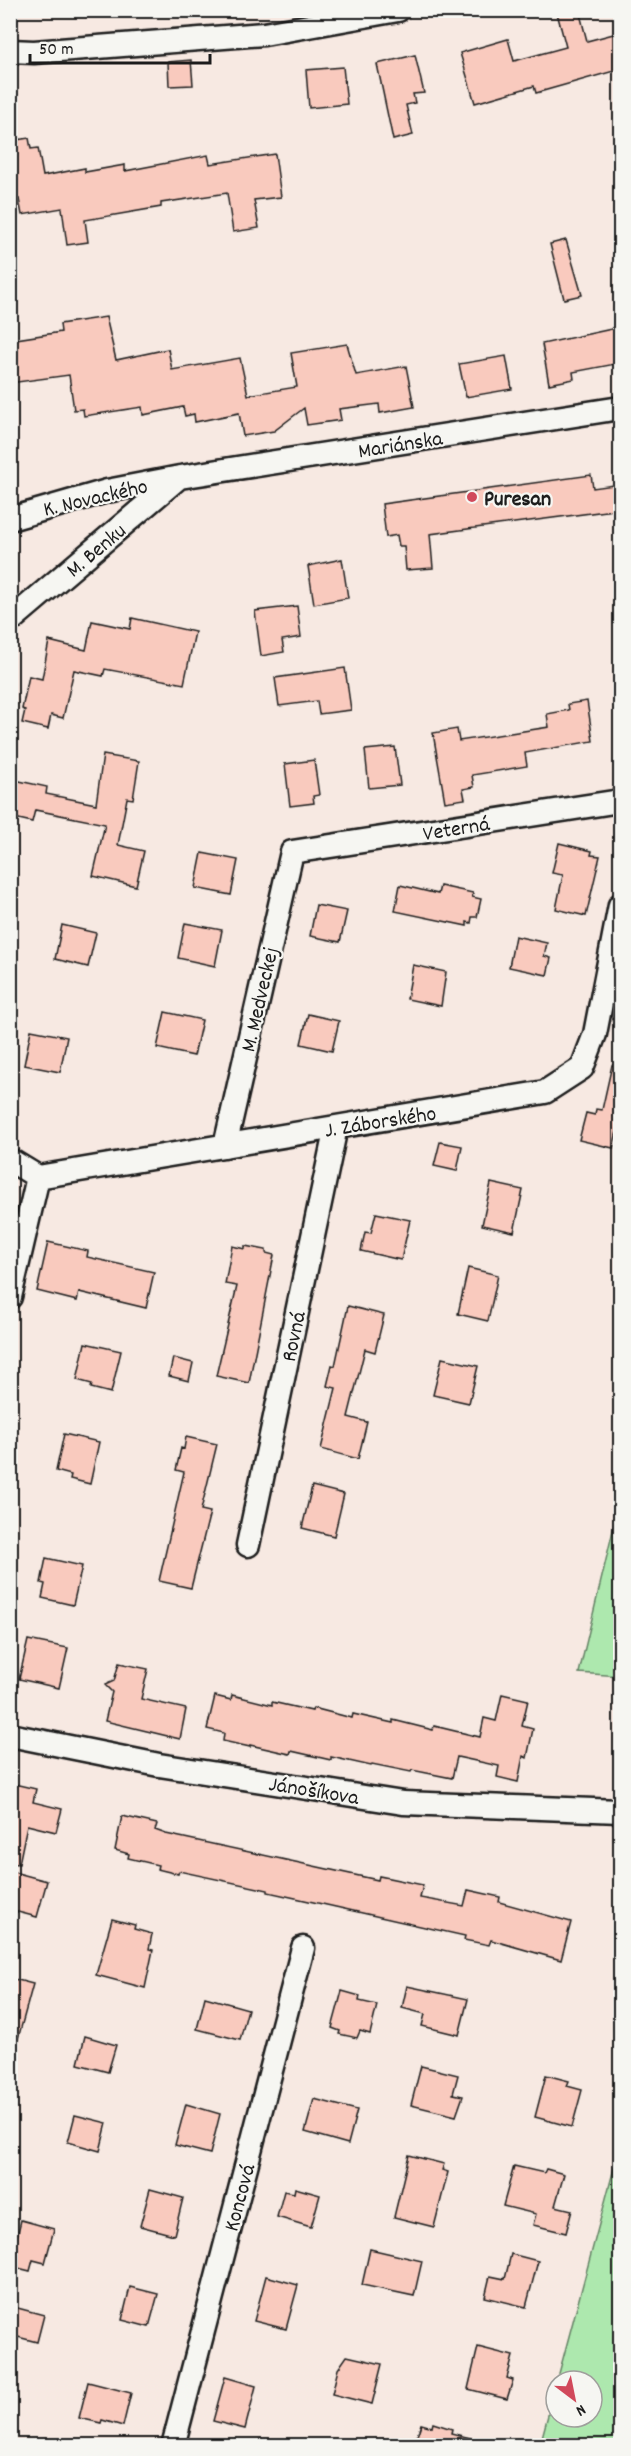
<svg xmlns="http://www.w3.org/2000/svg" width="631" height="2456" font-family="Dekko,sans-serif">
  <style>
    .green { fill: #ade8ae; stroke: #648265; stroke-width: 1.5 }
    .building { fill: #f9cabe; stroke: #1c1c1c; stroke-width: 1.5 }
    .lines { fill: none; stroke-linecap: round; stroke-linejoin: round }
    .street-casing { stroke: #1c1c1c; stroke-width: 27 }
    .street { stroke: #f6f6f2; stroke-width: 22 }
    .poi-dot { fill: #d1495b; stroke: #f6f6f2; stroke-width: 2 }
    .labels { text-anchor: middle; stroke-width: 4.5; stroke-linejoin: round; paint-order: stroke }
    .street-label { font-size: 22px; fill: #1c1c1c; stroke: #f6f6f2 }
    .poi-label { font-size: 22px; font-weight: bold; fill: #1c1c1c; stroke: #f6f6f2; text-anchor: start }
  </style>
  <rect width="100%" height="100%" fill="#f7e9e2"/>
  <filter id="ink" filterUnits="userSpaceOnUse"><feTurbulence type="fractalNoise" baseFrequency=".0167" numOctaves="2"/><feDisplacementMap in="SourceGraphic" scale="12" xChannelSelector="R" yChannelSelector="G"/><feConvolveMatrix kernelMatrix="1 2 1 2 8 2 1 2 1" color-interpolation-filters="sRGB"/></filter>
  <g filter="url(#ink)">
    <path class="green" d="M620 1501V1676L579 1673Z
      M620 2146V2445H540L556 2385V2417H592V2381H557Z"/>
    <path class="building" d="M568 10H579L587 41 621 32V69L536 93 534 86 475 103 460 53 508 39 514 61 566 47 557 13Z
      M415 55 424 93 413 94 415 103 406 105 413 135 393 140 377 64Z
      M191 60 193 85 169 86 168 62Z
      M343 67 347 104 309 108 306 70Z
      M29 138 31 149 38 148 43 176 85 168V172L125 165V171L208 155 210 164 275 154 281 197 254 200 259 228 233 232 227 193 161 203V207L85 220 88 242 67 245 62 208 22 215 19 199 10 201V141Z
      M566 240 582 295 564 299 550 244Z
      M106 317 116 360 168 349 172 370 240 358 248 395 297 387 291 353 347 344 356 375 406 366 414 407 380 413 379 404 339 409 341 420 307 425 304 408 274 431 243 436 239 413 195 422 194 414 185 416 183 407 143 415 142 407 84 416 83 409 74 410 69 375 10 383V340L61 332 60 324Z
      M621 327V363L573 372 574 379 549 384 542 344Z
      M506 356 512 389 466 397 459 364Z
      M591 475 593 488 621 484V509L430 534 433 568 406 570 404 546H399L397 535 386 537 382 504Z
      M342 559 348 598 314 604 308 566Z
      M297 606 301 637 282 640 284 652 261 656 255 611Z
      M132 618 195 632 184 684 105 669 103 676 74 670 63 718 51 715 48 729 22 723 25 710 22 709 29 676 42 679 49 641 86 650 92 621 130 629Z
      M345 668 351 710 319 714 317 701 279 706 275 678Z
      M587 701 593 741 525 753 527 766 472 775 474 787 463 789 465 799 445 802 433 733 457 729 459 741 549 727 547 714 569 710 568 704Z
      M395 747 400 785 369 788 365 750Z
      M103 755 139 761 133 799 127 798 118 845 144 851 136 886 93 876 105 824 35 810 32 822 10 817V779L47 787 46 794 96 804Z
      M314 760 319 795 313 796 314 803 290 806 285 764Z
      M559 843 592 851 591 855 600 856 586 916 556 909 563 875 552 873Z
      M202 853 238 860 231 895 195 888Z
      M400 885 438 894 440 886 473 893 472 897 481 899 477 917H472L471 923 467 922V926L395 911Z
      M316 905 347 911 340 942 310 936Z
      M185 923 222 930 215 966 178 958Z
      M62 925 96 933 88 967 55 959Z
      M515 936 547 943 544 956 551 958 547 975 509 967Z
      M413 965 446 972 441 1006 407 999Z
      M165 1012 202 1020 194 1056 157 1048Z
      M308 1014 339 1021 332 1051 301 1044Z
      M31 1030 67 1037 60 1072 24 1065Z
      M612 1065 621 1066V1115L613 1148 579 1140 586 1113 595 1115 596 1109 602 1110Z
      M440 1142 462 1146 457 1171 434 1166Z
      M491 1183 523 1190 514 1232 482 1225Z
      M376 1213 410 1220 401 1260 361 1251 365 1232 371 1233Z
      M48 1242 88 1251 87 1257 154 1272 146 1308 79 1292 77 1301 37 1291Z
      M232 1246 245 1249V1246L266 1250V1253L274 1255 249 1383 216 1376 237 1286 225 1284Z
      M468 1268 498 1275 488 1321 458 1314Z
      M348 1306 384 1315 375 1352 365 1349 348 1417 367 1422 358 1459 321 1449 336 1388 327 1386 332 1365 335 1366Z
      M85 1343 121 1351 111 1393 91 1388 92 1384 77 1380Z
      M173 1358 193 1363 189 1381 169 1376Z
      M442 1358 478 1366 469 1403 433 1395Z
      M64 1434 99 1442 90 1484 70 1479 71 1475 56 1471Z
      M186 1437 217 1444 201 1510 210 1512 191 1588 159 1581 184 1472 176 1470 181 1448 184 1449Z
      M312 1486 344 1494 334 1536 302 1528Z
      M46 1558 82 1566 73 1605 42 1598 45 1584 41 1583Z
      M28 1640 68 1648 59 1688 19 1679Z
      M119 1663 148 1669 141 1699 186 1709 180 1739 105 1721 112 1692 105 1685 114 1681Z
      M502 1694 528 1700 522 1726 533 1729 527 1758 523 1756 518 1782 497 1777 499 1766 457 1757 452 1778 412 1770 411 1772 372 1764 371 1766 331 1757V1760L291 1751 290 1754 250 1745V1747L223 1741 224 1733 207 1729 215 1696 231 1700 232 1695 272 1705V1702L312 1711 313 1708 352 1718 353 1714 393 1723V1720L433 1730 434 1726 480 1737 484 1718 496 1721Z
      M10 1783 36 1789 33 1802 62 1809 56 1832 27 1825 19 1864 10 1863Z
      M122 1816 157 1824 155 1830 166 1834 378 1880 379 1876 423 1885 420 1898 464 1906 468 1890 500 1897 499 1902 571 1922 561 1960 491 1940 489 1945 464 1940 465 1936 300 1899 268 1892V1890L179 1871 178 1874 157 1869 158 1865 128 1858 129 1854 115 1850Z
      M10 1871 47 1881 37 1917 10 1910Z
      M112 1919 135 1925 134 1929 152 1934 149 1949 153 1950 145 1988 96 1975Z
      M10 1978 33 1984 16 2046 10 2045Z
      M407 1986 468 1999 459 2035 422 2026 425 2014 402 2008Z
      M342 1991 360 1996 359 2001 377 2005 370 2034 360 2031 357 2038 339 2034 340 2031 332 2028Z
      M205 1997 248 2009 240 2040 197 2029Z
      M85 2036 116 2045 108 2072 78 2064Z
      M421 2066 458 2075 453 2094 463 2096 456 2116 411 2105Z
      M546 2075 569 2081 567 2086 582 2090 572 2127 535 2117Z
      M314 2099 357 2110 348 2144 305 2132Z
      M186 2104 220 2114 210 2154 175 2145Z
      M75 2115 107 2123 100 2151 68 2142Z
      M409 2155 444 2164 442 2170 448 2172 434 2227 394 2217Z
      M514 2166 544 2173 546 2169 564 2174 555 2206 572 2210 566 2233 533 2225 536 2214 503 2206Z
      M295 2188 320 2195 311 2227 277 2217 284 2191 294 2193Z
      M150 2189 183 2198 174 2235 140 2226Z
      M21 2220 54 2229 45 2263 33 2260 30 2271 10 2266Z
      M370 2249 422 2261 414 2296 362 2285Z
      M511 2254 538 2261 526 2307 485 2297 490 2276 505 2279Z
      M266 2276 298 2285 286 2329 254 2321Z
      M130 2287 158 2294 149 2327 122 2320Z
      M10 2306 44 2315 37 2342 10 2335Z
      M478 2347 513 2356 507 2378 513 2380 507 2399 468 2389Z
      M347 2356 382 2364 372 2404 332 2394 338 2369Z
      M225 2377 256 2386 245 2429 213 2421Z
      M88 2382 131 2393 123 2426 102 2420 101 2423 79 2418Z
      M433 2423 452 2429 451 2433 478 2440 477 2445H414L421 2424 432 2427Z"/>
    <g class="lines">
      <defs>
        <path id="street" d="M10 51 34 52 264 34 398 10
          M10 519 107 491 180 477 620 408
          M10 621 178 478
          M225 1146 292 852 620 801
          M10 1160 38 1177 545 1092 582 1068 595 1034 620 905
          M10 1297 38 1177
          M248 1545 336 1127
          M10 1735 159 1765 403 1803 620 1811
          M173 2446 303 1948"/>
      </defs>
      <use href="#street" class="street-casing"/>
      <use href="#street" class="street"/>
    </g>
  </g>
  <circle class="poi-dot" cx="472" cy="497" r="6"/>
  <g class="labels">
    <g class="street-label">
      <text transform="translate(400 443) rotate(-9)" y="8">Mariánska</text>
      <text transform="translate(95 496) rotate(-13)" y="8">K. Novackého</text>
      <text transform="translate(95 549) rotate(-40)" y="8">M. Benku</text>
      <text transform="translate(456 827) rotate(-9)" y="8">Veterná</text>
      <text transform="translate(258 999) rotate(-77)" y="8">M. Medveckej</text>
      <text transform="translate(380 1120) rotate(-9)" y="8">J. Záborského</text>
      <text transform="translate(292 1336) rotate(-78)" y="8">Rovná</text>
      <text transform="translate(314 1789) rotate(9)" y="8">Jánošíkova</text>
      <text transform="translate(238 2197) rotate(-75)" y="8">Koncová</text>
    </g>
    <g class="poi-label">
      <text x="484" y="505">Puresan</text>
    </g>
  </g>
  <rect width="631" height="2456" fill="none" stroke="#f6f6f2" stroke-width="36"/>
  <rect x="18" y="18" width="595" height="2420" fill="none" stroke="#1c1c1c" stroke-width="2" filter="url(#ink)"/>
  <g transform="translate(574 2399) rotate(148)"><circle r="28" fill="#f6f6f2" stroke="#9f9f9c" stroke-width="1.5"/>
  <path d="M0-4.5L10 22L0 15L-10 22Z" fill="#d1495b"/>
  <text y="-9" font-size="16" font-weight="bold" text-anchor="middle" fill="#1c1c1c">N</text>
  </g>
  <path d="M30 54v9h180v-9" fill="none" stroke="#1c1c1c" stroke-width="3"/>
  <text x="39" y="54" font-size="18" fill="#1c1c1c" stroke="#f6f6f2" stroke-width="4.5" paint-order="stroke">50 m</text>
</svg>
